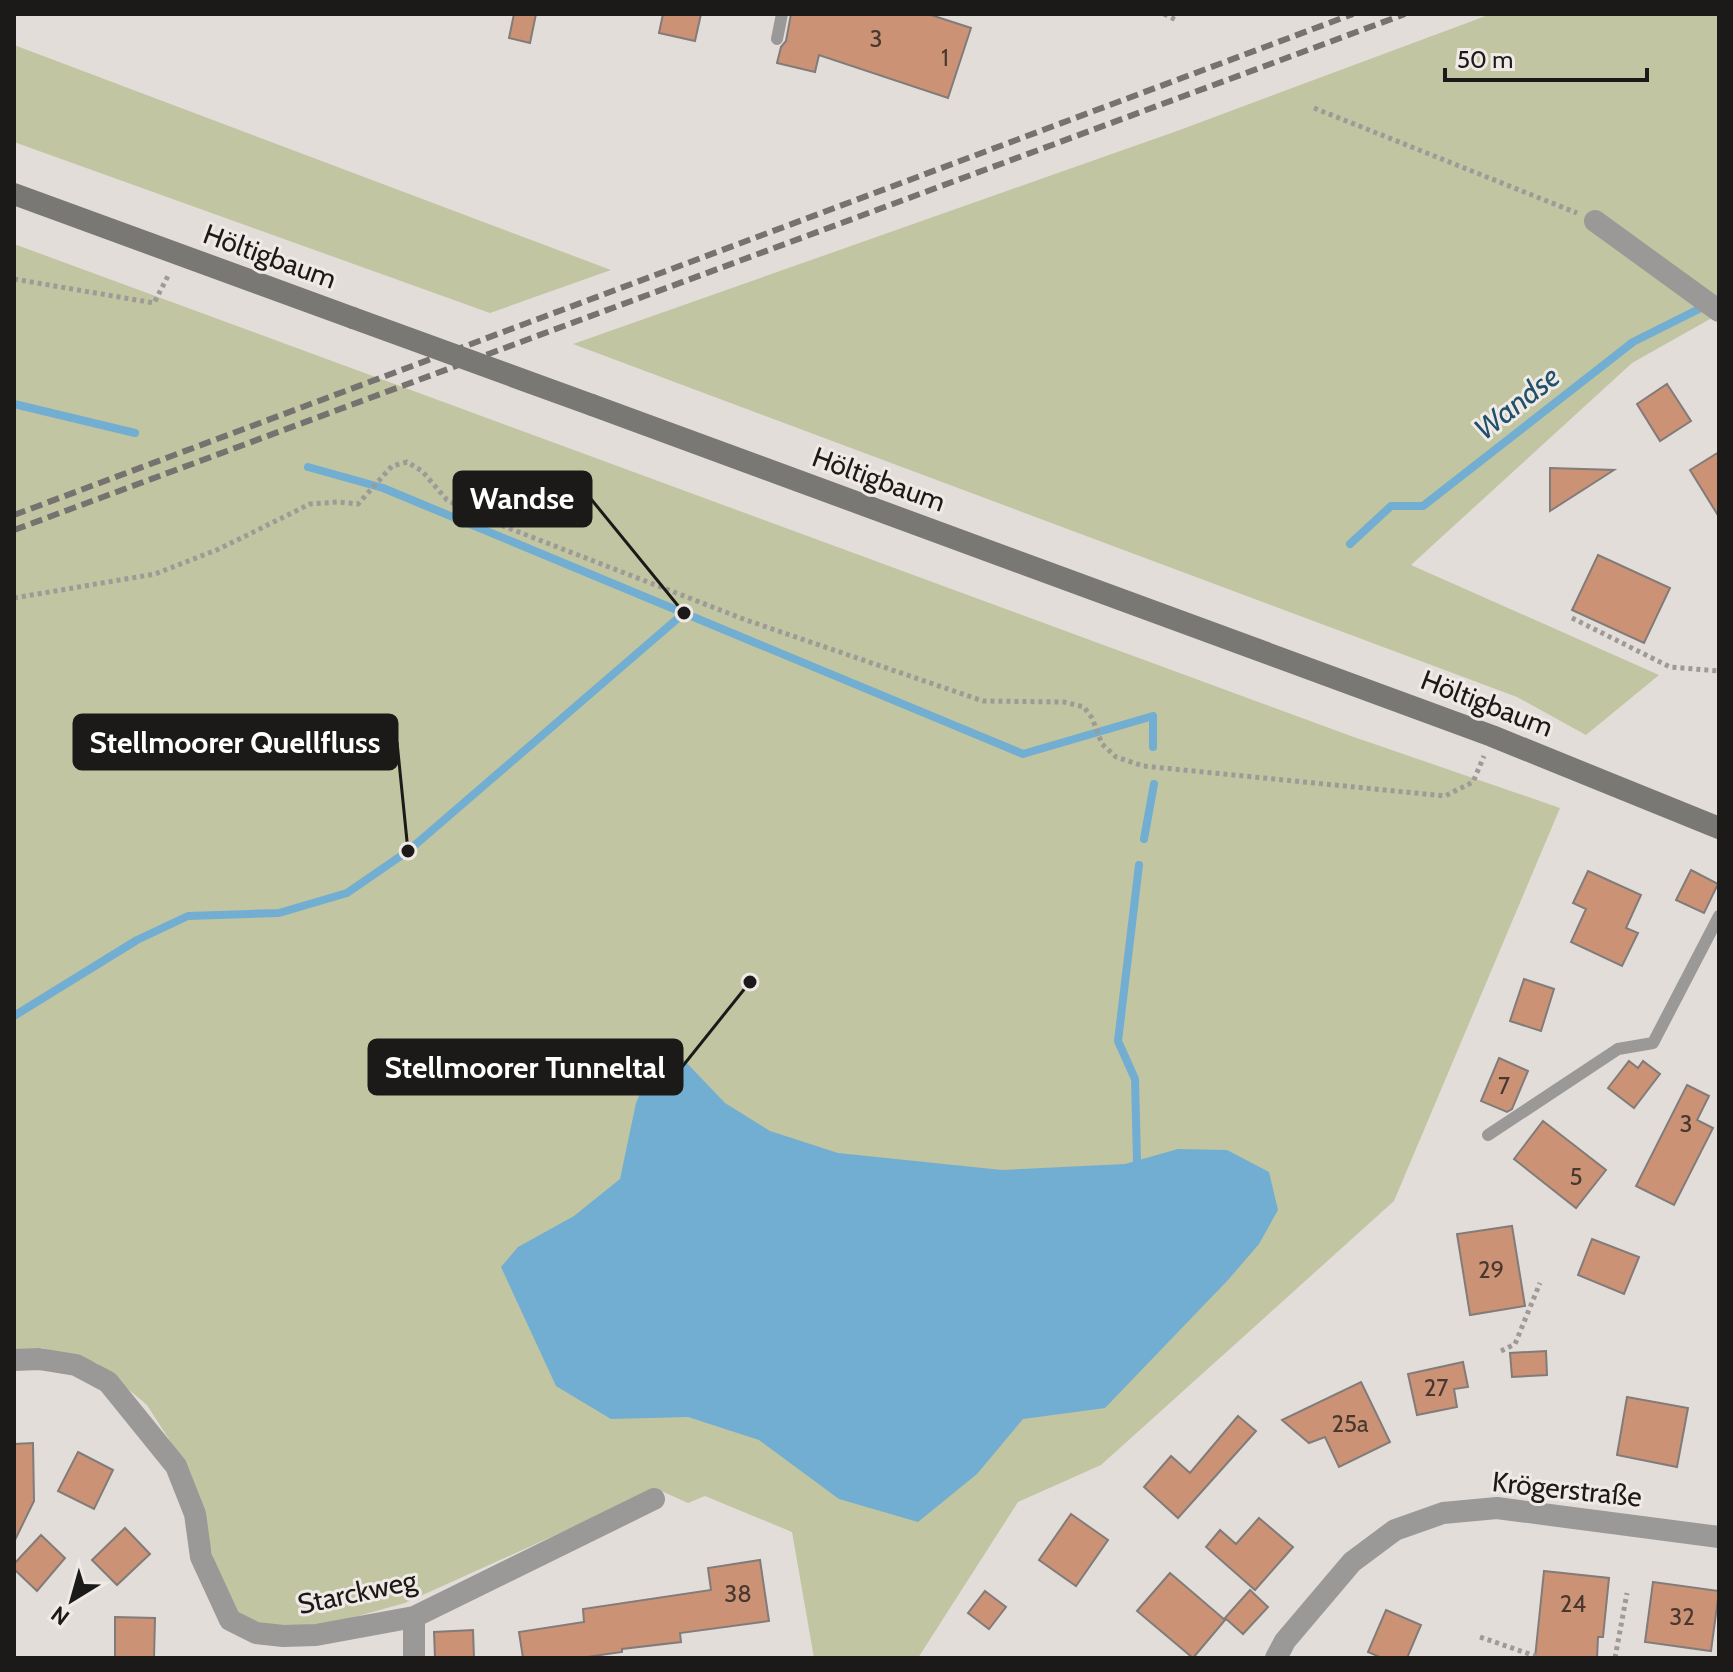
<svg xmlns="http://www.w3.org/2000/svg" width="1733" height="1672" font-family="Cabin,sans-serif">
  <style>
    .green { fill: #c1c5a1 }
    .water { fill: #71aed1 }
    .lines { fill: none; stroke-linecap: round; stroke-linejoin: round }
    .stream { stroke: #71aed1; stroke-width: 8 }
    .building { fill: #cb9275; stroke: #817c7a; stroke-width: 2 }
    .path { stroke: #9e9a97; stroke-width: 5; stroke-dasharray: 4 4; stroke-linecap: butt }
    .service { stroke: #9a9997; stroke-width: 12 }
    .minor { stroke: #9a9997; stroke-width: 22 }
    .secondary { stroke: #797875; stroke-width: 22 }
    .rail { stroke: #767270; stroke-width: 6; stroke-dasharray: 12 6; stroke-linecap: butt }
    .secondary-bridge { stroke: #797875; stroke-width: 22 }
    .labels { text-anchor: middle; stroke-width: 6; stroke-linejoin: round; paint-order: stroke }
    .number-label { font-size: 24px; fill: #483830 }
    .street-label { font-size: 28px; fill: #1c1a19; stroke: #f0eae7 }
    .water-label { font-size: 30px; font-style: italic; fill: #20516a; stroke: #f0eae7 }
    .leader { fill: none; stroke: #1c1a19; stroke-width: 3 }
    .callout-dot { fill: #1c1a19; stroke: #f0eae7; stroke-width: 3 }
    .callout { fill: #1c1a19; stroke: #1c1a19; stroke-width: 3 }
    .callout-label { font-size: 30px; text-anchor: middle; font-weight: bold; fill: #fff }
  </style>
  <rect width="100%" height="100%" fill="#e3ddda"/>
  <path class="green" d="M1491 14H1719V314L1632 363 1411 565 1659 675 1586 735 1517 697 573 344 1177 131Z
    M14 45 611 270 490 313 14 142Z
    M14 244 1351 736 1560 808 1394 1201 1101 1465 1018 1502 918 1658H814L792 1532 705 1496 688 1503 657 1489 405 1603 322 1626 270 1628 236 1612 222 1590 190 1472 147 1405 97 1363 42 1348 14 1350Z"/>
  <path class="water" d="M681 1057 725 1103 770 1131 838 1153 1002 1170 1125 1164 1178 1149 1227 1150 1269 1172 1278 1210 1259 1244 1228 1280 1105 1408 1023 1419 977 1474 918 1522 839 1499 759 1440 688 1417 611 1419 556 1386 501 1267 518 1247 574 1216 620 1179 636 1103 654 1060Z"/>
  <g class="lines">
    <path class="stream" d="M14 404 135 433
      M308 467 383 488 1023 754 1153 716V747
      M1350 544 1391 506H1423L1633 342 1705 306
      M1144 839 1154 784
      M14 1016 137 940 188 916 279 913 347 893 408 851 684 613
      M1137 1161 1135 1079 1118 1041 1139 865"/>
  </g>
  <path class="building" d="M514 14H536L530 43 509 38Z
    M663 14H701L695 41 659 33Z
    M791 14H928L971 28 948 98 819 55 815 72 777 63 781 47 786 41Z
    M1667 384 1691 421 1660 441 1637 404Z
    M1719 452V517L1690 470Z
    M1550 468 1614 470 1550 511Z
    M1598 555 1670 588 1644 643 1572 610Z
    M1691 870 1718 884 1704 913 1676 900Z
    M1588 871 1641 895 1626 928 1638 933 1622 966 1571 942 1586 909 1573 903Z
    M1524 979 1554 989 1541 1031 1510 1021Z
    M1499 1058 1528 1071 1512 1109 1507 1112 1481 1101Z
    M1629 1061 1638 1068 1643 1061 1660 1074 1634 1108 1608 1088Z
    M1687 1085 1709 1096 1697 1120 1713 1128 1674 1205 1636 1186Z
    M1543 1121 1606 1170 1576 1208 1514 1159Z
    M1512 1226 1525 1306 1470 1315 1457 1234Z
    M1592 1239 1639 1257 1624 1294 1578 1275Z
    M1546 1351 1547 1375 1512 1377 1510 1353Z
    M1463 1362 1468 1387 1454 1389 1457 1407 1417 1415 1408 1374Z
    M1361 1382 1390 1442 1339 1467 1325 1437 1309 1443 1282 1420Z
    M1627 1397 1688 1408 1677 1467 1617 1455Z
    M1238 1416 1256 1431 1178 1518 1144 1487 1171 1456 1190 1473Z
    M33 1443 34 1501 14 1542V1444Z
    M78 1452 113 1470 94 1509 58 1491Z
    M1071 1514 1108 1540 1076 1586 1039 1560Z
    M1259 1518 1293 1547 1255 1590 1206 1547 1220 1530 1236 1544Z
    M125 1528 150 1554 117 1585 92 1560Z
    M41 1535 65 1558 37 1591 14 1569V1564Z
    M760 1560 769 1621 680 1633 681 1642 622 1649V1652L580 1658H523L519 1632 584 1622 583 1609 711 1590 708 1568Z
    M1544 1571 1609 1578 1603 1637H1598L1597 1658H1535Z
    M1170 1573 1225 1620 1193 1658 1137 1611Z
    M1653 1582 1719 1591 1711 1651 1645 1642Z
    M1250 1590 1268 1607 1243 1634 1225 1618Z
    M985 1591 1006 1607 989 1629 968 1613Z
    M1386 1610 1421 1625 1407 1658H1382L1368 1652Z
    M115 1617 155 1618 154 1658H115Z
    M473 1630 474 1658H435L434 1632Z"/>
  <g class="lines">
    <path class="path" d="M1164 14 1178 21
      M1314 108 1577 213
      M14 279 154 303 169 274
      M14 598 155 574 219 549 310 504 338 502 358 504 392 466 407 462 422 471 447 500 480 517 746 620 983 701 1064 702 1084 707 1092 718 1102 744 1116 757 1143 766 1445 796 1473 782 1484 756
      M1572 618 1670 667 1719 671
      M1501 1351 1515 1344 1540 1283
      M1480 1637 1541 1658
      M1615 1658 1627 1593"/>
    <path class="service" d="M777 39 782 14
      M1488 1135 1618 1049 1653 1043 1719 916"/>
    <path class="minor" d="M1595 221 1719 311
      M14 1360 39 1359 76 1365 108 1382 176 1466 195 1514 201 1557 230 1620 256 1633 283 1636 316 1635 414 1617 654 1499
      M414 1617V1658
      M1276 1658 1285 1641 1352 1562 1395 1530 1443 1513 1497 1508 1719 1537"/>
    <path class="secondary" d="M14 194 353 318
      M592 405 1492 736 1719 828"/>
    <path class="rail" d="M14 515 1353 14
      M14 530 1405 14"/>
    <path class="secondary-bridge" d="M353 318 592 405"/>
  </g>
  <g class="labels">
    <g class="number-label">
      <text x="876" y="47">3</text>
      <text x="945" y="66">1</text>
      <text x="1504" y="1094">7</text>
      <text x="1686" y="1132">3</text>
      <text x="1576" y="1185">5</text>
      <text x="1491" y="1278">29</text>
      <text x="1436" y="1396">27</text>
      <text x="1350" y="1432">25a</text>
      <text x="738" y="1602">38</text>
      <text x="1573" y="1612">24</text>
      <text x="1682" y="1625">32</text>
    </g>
    <g class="street-label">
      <text transform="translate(270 256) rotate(20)" y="10">Höltigbaum</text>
      <text transform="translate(879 479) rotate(20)" y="10">Höltigbaum</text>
      <text transform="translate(1487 703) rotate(21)" y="10">Höltigbaum</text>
      <text transform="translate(1567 1489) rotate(6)" y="10">Krögerstraße</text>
      <text transform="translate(357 1592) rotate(-12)" y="10">Starckweg</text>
    </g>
    <g class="water-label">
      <text transform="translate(1517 403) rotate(-38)" y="10">Wandse</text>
    </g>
  </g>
  <path class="leader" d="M684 613L591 499M408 851L397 742M750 982L682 1067"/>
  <g class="callout-dot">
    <circle cx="684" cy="613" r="8"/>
    <circle cx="408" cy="851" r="8"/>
    <circle cx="750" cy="982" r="8"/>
  </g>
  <g class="callout">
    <rect x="454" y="472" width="137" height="54" rx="8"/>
    <rect x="74" y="715" width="323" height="54" rx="8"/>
    <rect x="369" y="1040" width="313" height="54" rx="8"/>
  </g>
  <g class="callout-label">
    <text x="522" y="509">Wandse</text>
    <text x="235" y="753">Stellmoorer Quellfluss</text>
    <text x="525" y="1078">Stellmoorer Tunneltal</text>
  </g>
  <rect width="1733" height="1672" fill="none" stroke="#1c1a19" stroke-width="32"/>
  <g transform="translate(72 1600) rotate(217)" stroke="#f0eae7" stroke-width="6" paint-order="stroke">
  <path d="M0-6L14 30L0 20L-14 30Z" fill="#1c1a19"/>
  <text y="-12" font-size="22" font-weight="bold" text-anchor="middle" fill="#1c1a19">N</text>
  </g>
  <path d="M1445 68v12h202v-12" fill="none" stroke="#1c1a19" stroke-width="4"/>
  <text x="1457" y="68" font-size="24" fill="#1c1a19" stroke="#f0eae7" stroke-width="6" paint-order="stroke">50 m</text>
</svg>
